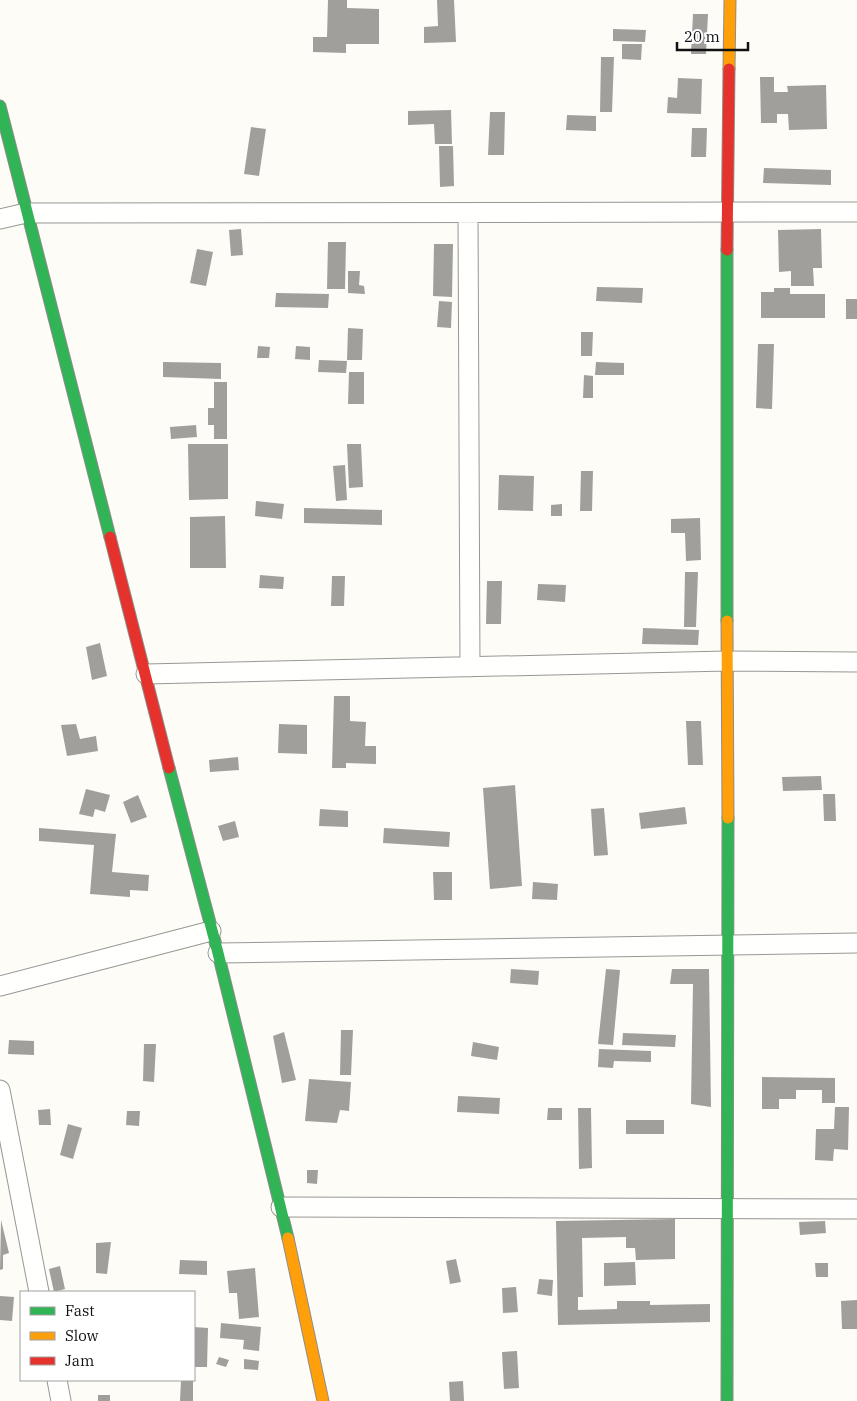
<svg xmlns="http://www.w3.org/2000/svg" width="857" height="1401" font-family="'IBM Plex Serif',serif">
  <style>
    .building { fill: #a19f9c }
    .lines { fill: none; stroke-linecap: round; stroke-linejoin: round }
    .street-casing { stroke: #979795; stroke-width: 21 }
    .fast-casing { stroke: #8e8d8b; stroke-width: 13 }
    .slow-casing { stroke: #8e8d8b; stroke-width: 13 }
    .jam-casing { stroke: #8e8d8b; stroke-width: 13 }
    .street { stroke: #fffffe; stroke-width: 19 }
    .fast { stroke: #30b455; stroke-width: 11 }
    .slow { stroke: #ff9f0a; stroke-width: 11 }
    .jam { stroke: #e5322d; stroke-width: 11 }
  </style>
  <rect width="100%" height="100%" fill="#fdfcf7"/>
  <path class="building" d="M328 0H347V8L379 9V44H346V53L313 52V37H327Z
    M437 0H454L456 42 424 43V27L438 26Z
    M693 14H708L706 54H691Z
    M613 29 646 30 645 42 613 41Z
    M622 44H642L641 60 622 59Z
    M601 57H614L612 112H600Z
    M760 77H774V92H788L787 86 826 85 827 129 789 130 788 114H777V123H761Z
    M678 78 702 79 701 114 667 113 668 97 677 98Z
    M451 110 452 144H435L434 124 408 125V111Z
    M490 112H505L504 155H488Z
    M567 115 596 116V131L566 130Z
    M251 127 266 129 259 176 244 174Z
    M692 128H707L706 157H691Z
    M439 146H453L454 186 440 187Z
    M764 168 831 170V185L763 183Z
    M241 229 243 255 231 256 229 230Z
    M821 229 822 268H813L814 286H791V271L779 272 778 230Z
    M328 242H346L345 289H327Z
    M434 244H453L452 297 433 296Z
    M197 249 213 252 206 286 190 283Z
    M348 271H360L359 285 364 286 365 294 348 293Z
    M597 287 643 288 642 303 596 301Z
    M774 288H790V294H825V318H761V292H774Z
    M276 293 329 294 328 308 275 307Z
    M846 299H857V319H846Z
    M439 301 452 302 451 328 437 327Z
    M348 328 363 329 362 360H347Z
    M581 332H593L592 356H581Z
    M758 344H774L772 409 756 408Z
    M258 346 270 347 269 358H257Z
    M296 346 310 347V360L295 359Z
    M319 360 347 361 346 373 318 372Z
    M163 362 221 363V379L163 377Z
    M596 362 624 363V375H595Z
    M349 372H364V404H348Z
    M584 375 593 376V398H583Z
    M214 382H227V439H214V425H208V408H214Z
    M196 425 197 437 171 439 170 427Z
    M188 444H228V499L189 500Z
    M347 444H361L363 487 349 488Z
    M345 465 347 500 336 501 333 466Z
    M581 471H593L592 511H580Z
    M499 475 534 476 533 511 498 510Z
    M256 501 284 504 282 519 255 516Z
    M562 504V516H551V505Z
    M304 508 382 510V525L304 523Z
    M225 516 226 568H190V517Z
    M700 518 701 560 686 561 685 533H671V519Z
    M685 572H698L696 627H684Z
    M260 575 284 577 283 589 259 588Z
    M332 576H345L344 606H331Z
    M487 581H502L501 624H486Z
    M538 584 566 585 565 602 537 600Z
    M643 628 699 630 698 645 642 644Z
    M100 643 107 676 92 680 86 647Z
    M334 696H350V721L366 722 365 746H376V764L346 763V768H332Z
    M686 721H701L703 765H688Z
    M76 724 80 739 96 736 98 751 67 756 61 725Z
    M279 724 307 725V754L278 753Z
    M238 757 239 770 210 772 209 760Z
    M821 776 822 790 783 791 782 777Z
    M515 785 522 886 490 889 483 788Z
    M86 789 110 795 105 812 95 809 93 817 79 814Z
    M823 794H835L836 821H824Z
    M138 795 147 817 131 823 123 802Z
    M685 807 687 824 641 829 639 813Z
    M604 808 608 855 594 856 591 809Z
    M320 809 348 811V827L319 826Z
    M235 821 239 837 223 841 218 826Z
    M39 828 116 834 112 872 149 875 148 891 130 890V897L90 894 94 845 39 841Z
    M384 828 450 832 449 847 383 843Z
    M433 872H452V900H434Z
    M533 882 558 884 557 900 532 899Z
    M511 969 539 971 538 985 510 983Z
    M606 969 620 970 613 1045 598 1044Z
    M672 969H709L711 1107 691 1104 693 984H670Z
    M341 1030H353L351 1075H340Z
    M284 1032 296 1080 282 1083 273 1036Z
    M623 1033 676 1035 675 1047 622 1045Z
    M9 1040 34 1041V1055L8 1054Z
    M473 1042 499 1047 497 1060 471 1056Z
    M144 1044H156L154 1082 143 1081Z
    M599 1049 651 1051V1062L614 1061 613 1068 598 1067Z
    M762 1077 835 1078V1103H822V1090H796V1099H779V1109H762Z
    M309 1079 351 1082 349 1111 340 1110 337 1123 305 1121Z
    M458 1096 500 1098 499 1114 457 1112Z
    M835 1107H849L848 1150 834 1149 833 1161 815 1160 816 1129H834Z
    M548 1108H562V1120H547Z
    M578 1108H591L592 1168 579 1169Z
    M50 1109 51 1125H39L38 1110Z
    M127 1111H140L139 1126 126 1125Z
    M626 1120H664V1134H626Z
    M68 1124 82 1128 73 1159 60 1155Z
    M307 1170H318L317 1184 307 1183Z
    M675 1219V1259L636 1260 635 1248H626V1237L582 1238 583 1297H578V1310L617 1309V1301H650V1305L710 1304V1322L558 1325 556 1221Z
    M1 1220 9 1253 3 1255V1269L0 1270Z
    M825 1221 826 1233 800 1235 799 1222Z
    M111 1242 107 1274 96 1273V1243Z
    M456 1259 461 1282 450 1284 446 1261Z
    M180 1260 207 1261V1275L179 1274Z
    M635 1262 636 1285 604 1286V1263Z
    M815 1263H828V1277H816Z
    M60 1266 65 1289 54 1292 49 1269Z
    M255 1268 259 1317 239 1319 237 1293H229L227 1271Z
    M539 1279 553 1280 552 1296 537 1294Z
    M516 1287 518 1312 503 1313 502 1288Z
    M0 1296 14 1297 12 1321 0 1320Z
    M857 1300V1329H842L841 1301Z
    M221 1323 261 1327 259 1351 243 1349 244 1340 220 1338Z
    M194 1327 208 1328 207 1367H194Z
    M517 1351 519 1388 504 1389 502 1352Z
    M219 1357 229 1360 226 1367 216 1364Z
    M244 1359 259 1361 258 1370 244 1369Z
    M181 1380H193V1401H180Z
    M463 1381 464 1401H450L449 1382Z
    M98 1395H110V1401H98Z"/>
  <g class="lines">
    <defs>
      <path id="street" d="M468 214 470 667
        M0 219 26 213 857 212
        M146 674 727 661 857 662
        M218 953 857 943
        M0 986 211 931
        M0 1090 39 1292
        M281 1207 857 1209
        M57 1380 61 1401"/>
      <path id="fast" d="M0 106 110 537
        M727 621V250
        M169 768 218 953 288 1238
        M727 1401 728 818"/>
      <path id="slow" d="M729 69 730 0
        M727 621 728 818
        M288 1238 323 1401"/>
      <path id="jam" d="M727 250 729 69
        M110 537 169 768"/>
    </defs>
    <use href="#street" class="street-casing"/>
    <use href="#fast" class="fast-casing"/>
    <use href="#slow" class="slow-casing"/>
    <use href="#jam" class="jam-casing"/>
    <use href="#street" class="street"/>
    <use href="#fast" class="fast"/>
    <use href="#slow" class="slow"/>
    <use href="#jam" class="jam"/>
  </g>
  <rect x="20" y="1291" width="175" height="90" fill="#ffffff" stroke="#a0a0a0"/>
  <rect x="30" y="1307" width="25" height="8" fill="#30b455" stroke="#a0a0a0"/>
  <text x="65" y="1316" font-size="15" fill="#111111">Fast</text>
  <rect x="30" y="1332" width="25" height="8" fill="#ff9f0a" stroke="#a0a0a0"/>
  <text x="65" y="1341" font-size="15" fill="#111111">Slow</text>
  <rect x="30" y="1357" width="25" height="8" fill="#e5322d" stroke="#a0a0a0"/>
  <text x="65" y="1366" font-size="15" fill="#111111">Jam</text>
  <path d="M677 42v8h71v-8" fill="none" stroke="#111111" stroke-width="2.5"/>
  <text x="684" y="42" font-size="15" fill="#111111" stroke="#ffffff" stroke-width="4" paint-order="stroke">20 m</text>
</svg>
